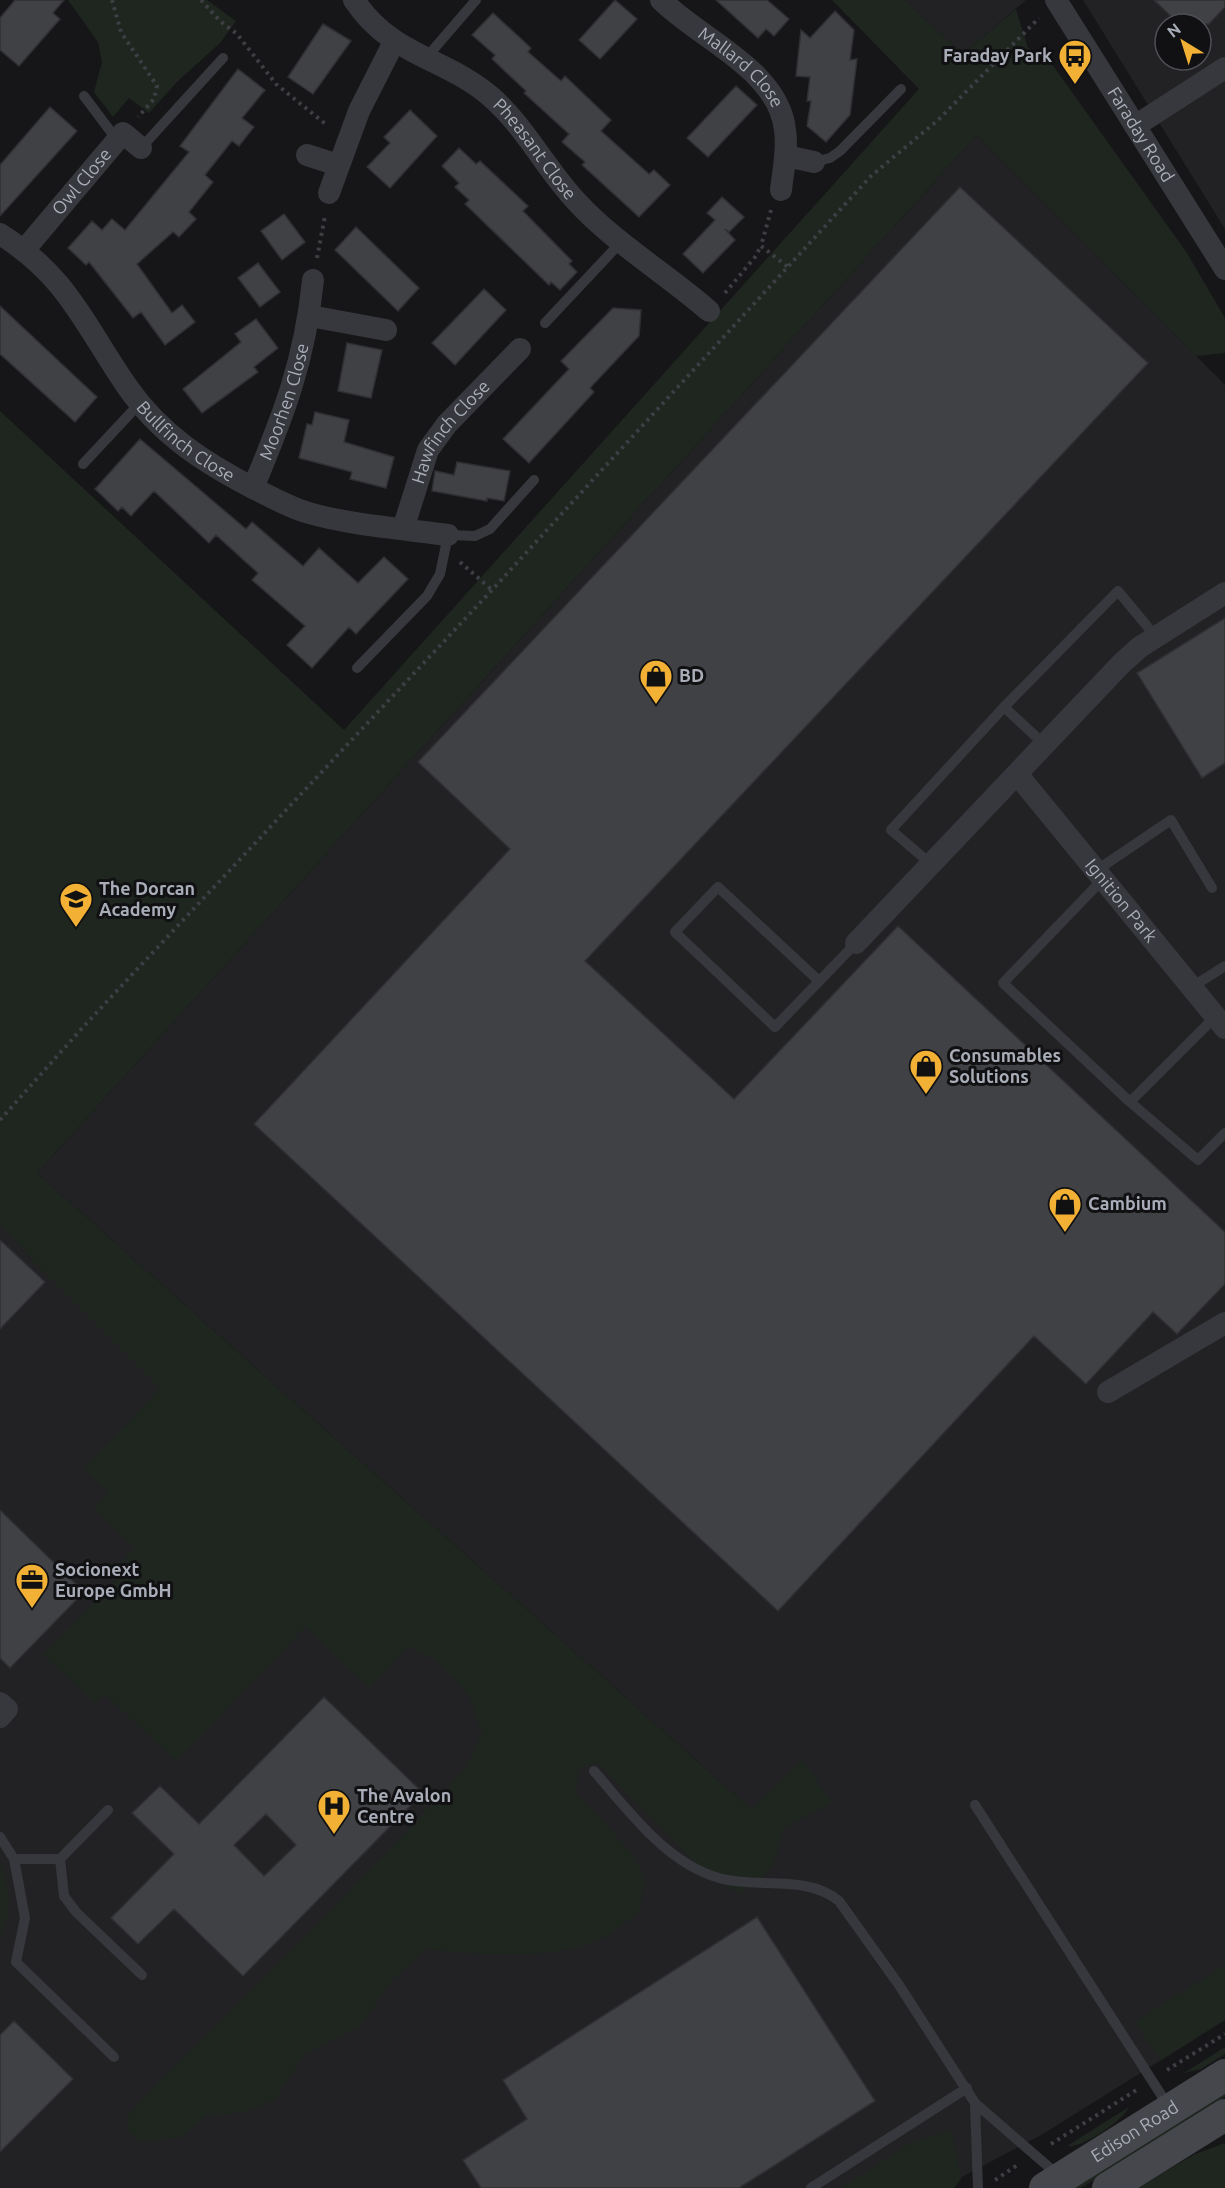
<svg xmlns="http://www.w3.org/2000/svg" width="1225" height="2188" font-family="Ubuntu,sans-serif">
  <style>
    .built { fill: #222225; fill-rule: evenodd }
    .green { fill: #1e261f }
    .building { fill: #404145; stroke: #303034; stroke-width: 1.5; fill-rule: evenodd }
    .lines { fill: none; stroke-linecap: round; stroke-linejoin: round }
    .path { stroke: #3d3f44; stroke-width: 4; stroke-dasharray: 3 4.5; stroke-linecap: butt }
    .service { stroke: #37383d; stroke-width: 10 }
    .minor { stroke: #37383d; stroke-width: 22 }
    .secondary { stroke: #45474d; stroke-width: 32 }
    .labels { text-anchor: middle; stroke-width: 6; stroke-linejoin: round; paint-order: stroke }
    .poi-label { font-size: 18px; font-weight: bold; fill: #a8adb8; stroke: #111113; text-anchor: start }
    .street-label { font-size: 18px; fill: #a8adb8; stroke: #111113 }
  </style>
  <rect width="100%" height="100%" fill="#161618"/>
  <path class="built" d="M905 0H1026L963 54Z
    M1083 0H1225V229ZM1165 24H1201V60H1165Z
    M977 135 1225 385V2020L1043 2134 941 2188H0V1176L751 1809 37 1173Z"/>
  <path class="green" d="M68 0H207L236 21 220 43 178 81 149 113 129 98 113 117 94 92 102 62 98 42Z
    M832 0H905L963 54 1016 9 1028 48 1044 53 1187 253 1225 318V353L1196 356 977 135 37 1173 751 1809 803 1759 832 1803 784 1828C773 1867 776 1870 740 1893L713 1881 597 1762 578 1770 576 1793 632 1853 645 1879 639 1912C628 1920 617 1930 605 1937 562 1961 473 1955 425 1949L391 1981 361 2026 304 2055 275 2100 245 2112 206 2116 182 2137 140 2142 127 2130 128 2116 155 2085 298 1945 465 1769 482 1733 469 1696 439 1663 409 1646 369 1688 305 1627 176 1762 105 1694 95 1704 43 1655 118 1577 113 1571 135 1548 94 1507 108 1493 83 1469 160 1388 32 1260 0 1224V411L344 730 919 89Z
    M0 1864C11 1888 13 1912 0 1936Z
    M1225 1965V2020L1160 2061 1135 2021Z
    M1225 2047V2054L1201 2069 1184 2073Z
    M1225 2091V2097L1081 2188H1074Z
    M1129 2107C1124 2120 1082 2149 1067 2146Z
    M951 2130 961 2179 954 2188H841L912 2142Z
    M1225 2143V2188H1137L1195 2154Z"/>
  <path class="building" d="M15 0H64L53 13 60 19 19 66 0 50V18Z
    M615 0 637 19 600 59 579 40Z
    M716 0H767L789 19 774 36 766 29 758 38Z
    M1154 0H1225V7L1209 24H1179Z
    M835 11 854 30 850 60 857 59 850 115 826 142 807 126 811 101H807L810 77 796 76 801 30 810 38Z
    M493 13 531 48 528 52 561 81 565 76 611 120 601 131 649 174 654 170 670 185 639 217 582 165 585 162 562 142 569 134 524 93 526 91 492 59 495 55 472 35Z
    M323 24 351 41 313 94 288 77Z
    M238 69 265 90 242 118 254 127 239 146 232 141 205 175 213 182 189 212 196 219 179 237 173 232 137 264 172 313 182 305 195 322 165 345 141 312 133 318 89 262 86 265 68 248 92 221 102 230 112 219 125 230 189 152 180 146Z
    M736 86 757 105 708 157 687 138Z
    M50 107 77 131 0 216V165Z
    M410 110 437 136 390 188 367 167 390 143 384 137Z
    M459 148 476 164 480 161 528 206 523 211 572 261 569 264 577 272 560 290 551 282 549 285 465 204 469 200 455 187 459 183 442 166Z
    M960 187 1148 363 585 961 734 1099 898 926 1225 1232V1284L1177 1334 1153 1312 1086 1384 1034 1336 778 1611 254 1124 510 849 418 762Z
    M722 197 744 217 729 232 725 229 735 240 703 273 683 254 715 220 707 213Z
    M284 214 305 242 282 260 261 231Z
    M356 227 419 288 398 311 335 250Z
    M258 263 280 292 260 307 238 278Z
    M484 289 506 310 455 365 432 343Z
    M0 306 97 397 75 422 0 354Z
    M613 308 641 310 639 336 590 388 594 392 529 463 503 439 569 369 561 361Z
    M256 319 278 348 254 367 258 372 202 413 183 389 241 342 235 334Z
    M347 343 382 350 371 398 338 391Z
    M315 412 349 420 344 442 394 457 386 488 350 479 352 472 299 458 307 424 312 425Z
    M140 439 246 529 252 522 303 566 319 548 358 583 384 557 408 579 356 634 349 627 312 668 287 645 305 626 252 580 258 573 216 535 209 543 154 491 131 516 122 507 118 511 95 489Z
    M457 462 510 471 504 501 487 498V501L432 491 435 471 454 475Z
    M1225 618V763L1202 778 1137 673Z
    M0 1240 45 1282 0 1329Z
    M0 1510 84 1592 10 1668 0 1658Z
    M324 1697 423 1793 243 1976 174 1909 138 1944 111 1918 174 1854 132 1813 160 1786 199 1824ZM266 1814 296 1845 264 1876 234 1845Z
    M757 1917 875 2101 739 2188H481L463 2160 527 2119 503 2080Z
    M14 2021 73 2079 0 2152V2035Z"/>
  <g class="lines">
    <path class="path" d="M112 0 121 32 157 86 154 99 138 117
      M201 0 220 21 237 34 276 84 328 126
      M771 210 761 246 788 267
      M317 258 325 216
      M725 293 755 257 761 246
      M460 562 492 590
      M0 1120 84 1026 492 590 871 176 938 120 1039 18
      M1167 2070 1225 2034
      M1051 2144 1138 2089
      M995 2180 1019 2164"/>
    <path class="service" d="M426 58 476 0
      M84 96 117 140
      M141 148 223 58
      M814 162 830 158 840 151 901 89
      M545 323 622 241
      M83 464 140 403
      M357 668 427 596 440 574 448 535 475 536 490 529 534 480
      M1004 707 1118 591 1156 637
      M931 864 891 830 1004 707 1044 744
      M1097 870 1171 820 1212 888
      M1104 878 1003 983 1130 1102
      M819 981 718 887 675 932 775 1027 856 943
      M1192 987 1225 966
      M1216 1016 1130 1102 1198 1160 1225 1133
      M594 1771C628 1810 666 1863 719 1878 758 1889 806 1874 839 1901L899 1985 975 2103 1058 2175
      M975 1805 1169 2107
      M0 1837 14 1859 25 1918 16 1962 114 2057
      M14 1859H60L108 1810
      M60 1859 64 1896 76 1912 142 1975
      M975 2103 978 2188
      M811 2188 967 2088"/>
    <g class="minor">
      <path id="s1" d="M354 0C391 56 444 57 490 96 525 126 545 168 576 201 612 241 668 275 709 311"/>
      <path id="s2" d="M661 0C700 39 779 70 785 130 788 150 783 171 781 190"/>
      <path id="s3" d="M1056 0 1225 269"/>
      <path d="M1135 126 1225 68"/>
      <path d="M307 155 338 165"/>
      <path d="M786 156 814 162"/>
      <path d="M329 193 359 111 394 42"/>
      <path id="s4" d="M0 234C67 276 83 322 126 385 160 435 206 464 259 491 275 499 291 508 309 513 350 525 404 529 448 535"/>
      <path id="s5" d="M25 249 123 133 141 148"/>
      <path d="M310 316 386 330"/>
      <path id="s6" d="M253 488C284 414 305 360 313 280"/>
      <path id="s7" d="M403 529 428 450 447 424 520 349"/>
      <path id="s8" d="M1017 774 1225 1028"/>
      <path d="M856 943 1122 663 1140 647 1225 593"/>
      <path d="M1108 1392 1225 1323"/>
      <path d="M0 1703 7 1709 0 1717"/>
    </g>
    <g class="secondary">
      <path id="s9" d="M1045 2188 1225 2075"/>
      <path d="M1108 2188 1225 2115"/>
    </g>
  </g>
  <defs>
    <symbol id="bus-pin" viewBox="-11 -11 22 30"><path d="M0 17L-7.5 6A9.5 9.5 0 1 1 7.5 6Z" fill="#f2b134" stroke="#111113"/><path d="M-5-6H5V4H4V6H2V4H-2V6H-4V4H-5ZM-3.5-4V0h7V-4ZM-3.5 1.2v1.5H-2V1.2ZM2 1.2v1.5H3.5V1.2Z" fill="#111"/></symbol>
    <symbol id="shop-pin" viewBox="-11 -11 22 30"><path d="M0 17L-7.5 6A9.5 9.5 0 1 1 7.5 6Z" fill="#f2b134" stroke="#111113"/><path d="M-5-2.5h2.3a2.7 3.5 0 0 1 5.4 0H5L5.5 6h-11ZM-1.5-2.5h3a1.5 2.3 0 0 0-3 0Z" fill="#111"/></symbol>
    <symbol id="school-pin" viewBox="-11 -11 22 30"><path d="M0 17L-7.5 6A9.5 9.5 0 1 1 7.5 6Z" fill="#f2b134" stroke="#111113"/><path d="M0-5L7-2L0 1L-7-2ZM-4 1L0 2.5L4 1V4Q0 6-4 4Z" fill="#111"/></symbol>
    <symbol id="office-pin" viewBox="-11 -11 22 30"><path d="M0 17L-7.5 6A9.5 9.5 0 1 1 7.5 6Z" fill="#f2b134" stroke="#111113"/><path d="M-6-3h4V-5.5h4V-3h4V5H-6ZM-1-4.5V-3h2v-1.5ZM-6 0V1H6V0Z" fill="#111"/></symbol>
    <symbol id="hospital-pin" viewBox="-11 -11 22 30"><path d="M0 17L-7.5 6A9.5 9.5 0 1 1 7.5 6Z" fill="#f2b134" stroke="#111113"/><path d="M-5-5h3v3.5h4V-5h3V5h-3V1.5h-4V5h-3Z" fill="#111"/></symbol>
  </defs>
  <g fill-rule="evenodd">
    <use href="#bus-pin" x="1056" y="37" width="38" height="52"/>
    <use href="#shop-pin" x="637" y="657" width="38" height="52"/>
    <use href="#school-pin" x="57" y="880" width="38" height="52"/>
    <use href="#shop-pin" x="907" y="1047" width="38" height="52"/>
    <use href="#shop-pin" x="1046" y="1185" width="38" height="52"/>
    <use href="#office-pin" x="13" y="1561" width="38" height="52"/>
    <use href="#hospital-pin" x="315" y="1787" width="38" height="52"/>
  </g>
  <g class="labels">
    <g class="poi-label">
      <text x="1052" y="62" text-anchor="end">Faraday Park</text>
      <text x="679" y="682">BD</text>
      <text x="99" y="895">The Dorcan<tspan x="99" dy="21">Academy</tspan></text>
      <text x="949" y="1062">Consumables<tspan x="949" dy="21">Solutions</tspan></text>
      <text x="1088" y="1210">Cambium</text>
      <text x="55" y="1576">Socionext<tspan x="55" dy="21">Europe GmbH</tspan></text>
      <text x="357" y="1802">The Avalon<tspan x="357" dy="21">Centre</tspan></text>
    </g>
    <g class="street-label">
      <text dy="6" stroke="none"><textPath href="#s2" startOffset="105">Mallard Close</textPath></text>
      <text dy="6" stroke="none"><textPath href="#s3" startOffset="159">Faraday Road</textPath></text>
      <text dy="6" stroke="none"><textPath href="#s1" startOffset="238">Pheasant Close</textPath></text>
      <text dy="6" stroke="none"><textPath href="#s5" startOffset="88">Owl Close</textPath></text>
      <text dy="6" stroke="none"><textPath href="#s6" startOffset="92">Moorhen Close</textPath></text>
      <text dy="6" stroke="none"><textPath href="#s7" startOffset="110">Hawfinch Close</textPath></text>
      <text dy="6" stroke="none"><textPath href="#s4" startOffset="282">Bullfinch Close</textPath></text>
      <text dy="6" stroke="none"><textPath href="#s8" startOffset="164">Ignition Park</textPath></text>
      <text dy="6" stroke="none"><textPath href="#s9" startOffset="106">Edison Road</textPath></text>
    </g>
  </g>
  <g transform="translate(1183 42) rotate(322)"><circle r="28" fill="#111113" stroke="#4d4f55" stroke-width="1.5"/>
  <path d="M0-4.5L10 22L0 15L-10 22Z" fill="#f2b134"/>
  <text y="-9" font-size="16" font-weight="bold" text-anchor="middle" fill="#a8adb8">N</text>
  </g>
</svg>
